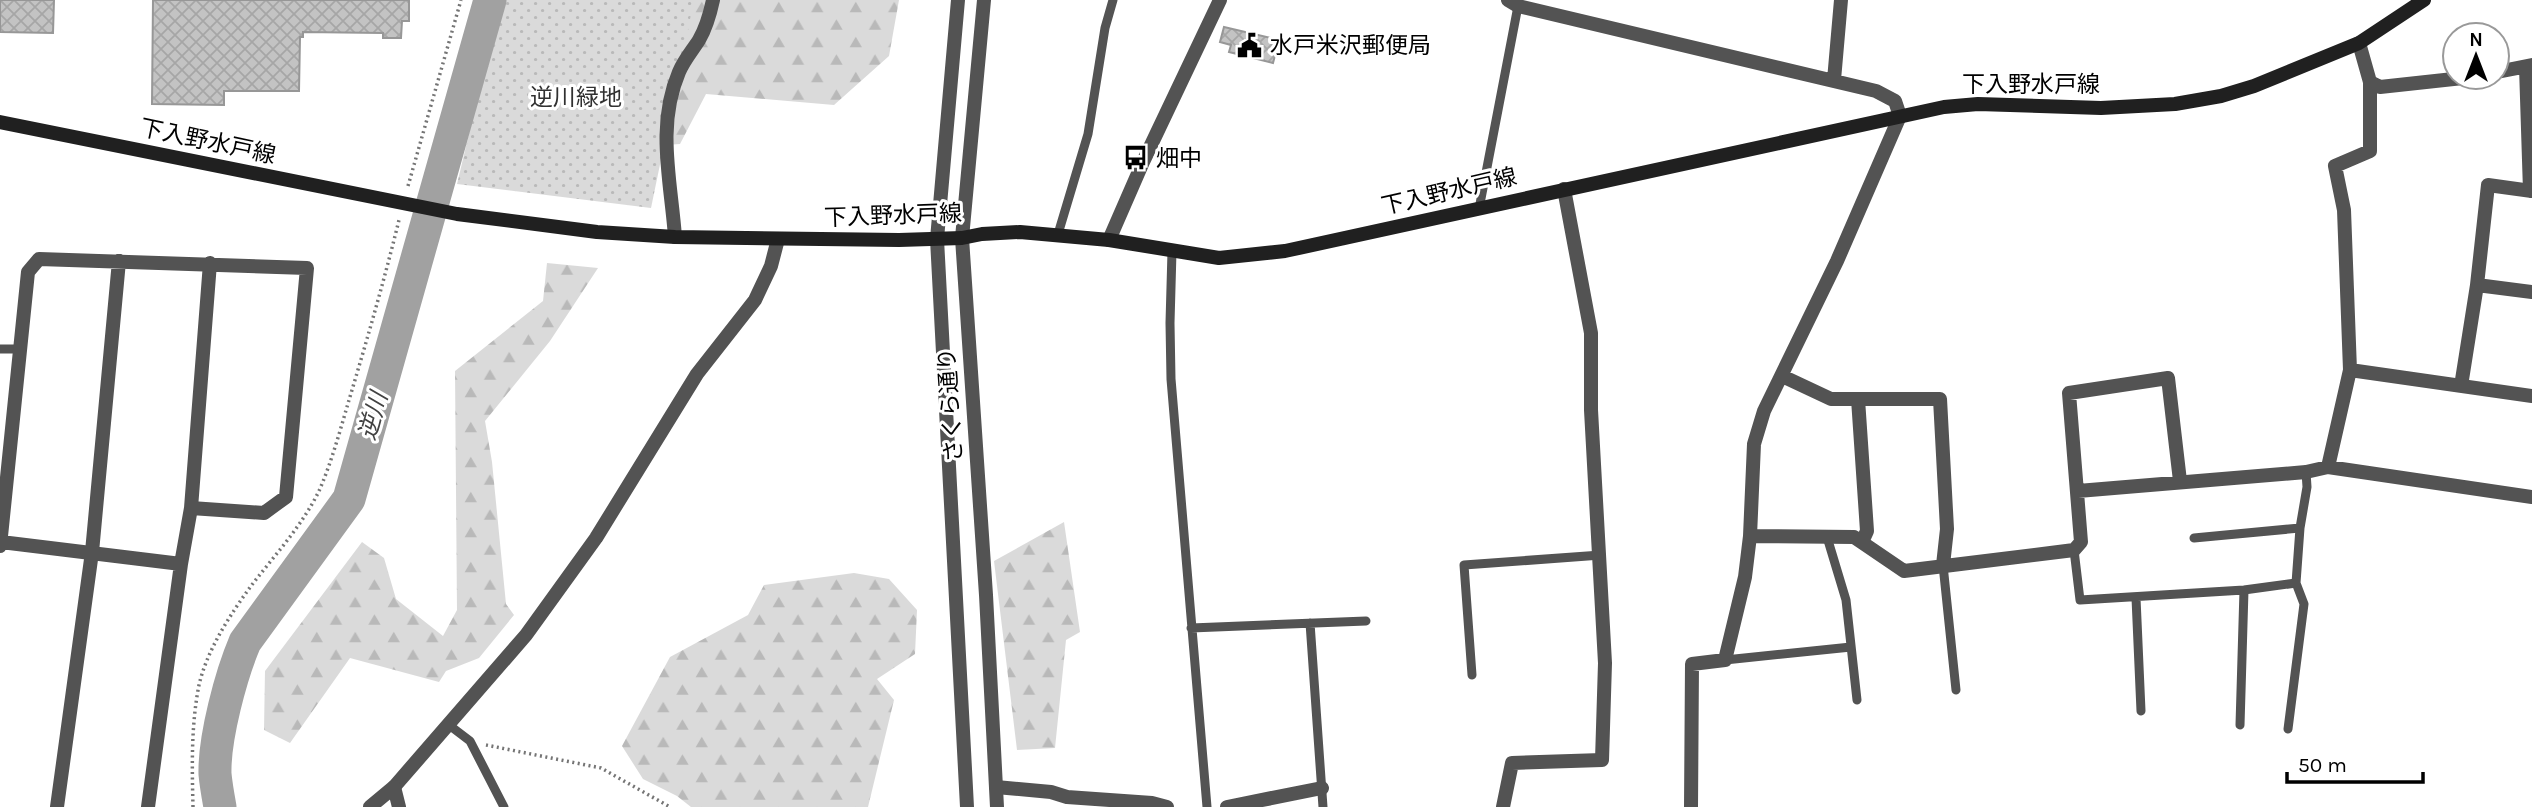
<svg xmlns="http://www.w3.org/2000/svg" width="2532" height="807" font-family="Karla,'Noto Sans JP',sans-serif">
  <style>
    .forest { fill: url(#forest-firs) }
    .park { fill: url(#park-dots) }
    .lines { fill: none; stroke-linecap: round; stroke-linejoin: round }
    .river { stroke: #a1a1a1; stroke-width: 33 }
    .building { fill: url(#building-cross-hatch); stroke: #979797; stroke-width: 2 }
    .path { stroke: #757575; stroke-width: 3.5; stroke-dasharray: 2 3.5; stroke-linecap: butt }
    .service { stroke: #535353; stroke-width: 9 }
    .minor { stroke: #535353; stroke-width: 14 }
    .tertiary { stroke: #535353; stroke-width: 14 }
    .secondary { stroke: #202020; stroke-width: 14 }
    .labels { text-anchor: middle; stroke-width: 6; stroke-linejoin: round; paint-order: stroke }
    .poi-label { font-size: 23px; fill: #000; stroke: #fff; text-anchor: start }
    .street-label { font-size: 23px; fill: #000; stroke: #fff }
    .park-label { font-size: 23px; fill: #313131; stroke: #fff }
    .water-label { font-size: 24px; font-style: italic; fill: #424242; stroke: #fff }
  </style>
  <defs>
    <pattern id="forest-firs" width="22" height="20" patternUnits="userSpaceOnUse" patternTransform="scale(1.75)"><rect width="22" height="20" fill="#dadada"/><path d="M5 1l3.5 6h-7zM16 11l3.5 6h-7z" fill="#b9b9b9"/></pattern>
    <pattern id="park-dots" width="8" height="8" patternUnits="userSpaceOnUse" patternTransform="scale(1.75)"><rect width="8" height="8" fill="#dadada"/><path d="M2 2h.1M6 6h.1" fill="none" stroke="#b9b9b9" stroke-width="1.8" stroke-linecap="round"/></pattern>
    <pattern id="building-cross-hatch" width="8" height="8" patternUnits="userSpaceOnUse" patternTransform="scale(1.75)"><rect width="8" height="8" fill="#c3c3c3"/><path d="M0 0l8 8M0 8l8-8" fill="none" stroke="#a6a6a6"/></pattern>
  </defs>
  <rect width="100%" height="100%" fill="#fff"/>
  <path class="forest" d="M653 0H899L889 56 834 105 706 94 680 144 623 148Z
    M547 263 598 268 550 341 485 421 492 462 506 604 514 615 479 658 446 671 439 682 350 658 290 743 264 730 265 671 362 542 384 558 396 599 443 636 457 610 455 371 543 301Z
    M1064 522 1080 632 1066 640 1055 748 1017 750 994 561Z
    M854 573 889 579 917 610 915 654 877 679 894 700 868 807H691L677 796 643 779 622 746 670 657 748 615 764 585Z"/>
  <path class="park" d="M501 0H694L651 208 457 184Z"/>
  <g class="lines">
    <path class="river" d="M220 807C218 796 216 785 215 774 214 738 231 675 245 642L349 499 490 0"/>
  </g>
  <path class="building" d="M0 0H54L53 33 0 32Z
    M153 0H409V21H402L401 38H383V33L303 32V37H300L299 91H224V105L152 104Z
    M1224 27 1279 40 1273 63 1229 52 1231 45 1220 42Z"/>
  <g class="lines">
    <path class="path" d="M408 186 461 0
      M486 745 601 768 670 807
      M193 807C192 767 191 725 199 685 207 650 230 615 251 586 274 556 302 526 319 491 333 459 342 423 352 390 369 333 385 277 399 220"/>
    <path class="service" d="M1479 209 1518 6
      M1058 234 1088 134 1105 28 1113 0
      M1172 251 1170 323 1171 379 1207 807
      M0 349H19
      M1827 537 1846 600 1857 700
      M2194 538 2300 528
      M2074 550 2080 600 2244 590 2296 583
      M1943 565 1956 690
      M2136 598 2141 711
      M1310 623 1323 807
      M1191 628 1366 621
      M1725 660 1851 647
      M1472 675 1464 565 1601 555
      M449 725 470 741 504 807
      M2240 725 2244 590
      M2288 729 2304 604 2296 583 2300 528 2307 487 2306 472"/>
    <path class="minor" d="M1508 0 1518 6 1876 91 1895 101 1900 116 1837 261 1764 411 1754 444 1750 536 1745 577 1725 660 1692 664 1691 807
      M2359 43 2370 82 2380 87 2472 77
      M2526 67 2530 191
      M2497 72 2532 65
      M1834 80 1841 0
      M2370 82V151L2335 166 2344 210 2350 370 2328 467 2532 497
      M675 237C671 181 656 126 679 72 684 60 692 51 699 40 706 28 710 14 713 0
      M1109 240 1143 162 1220 0
      M2477 285 2532 292
      M2350 370 2532 396
      M1782 376 1831 399H1940L1947 529 1943 565
      M2461 386 2477 285 2488 185 2532 191
      M1858 399 1867 531 1862 542
      M2078 491 2306 472 2328 467
      M1750 536 1854 537 1904 571 2074 550 2081 542 2069 393 2168 378 2180 481
      M1 542 181 564
      M0 546 28 272 39 259 307 268 286 497 264 513 191 508
      M394 787 526 635 596 538 697 374 755 300 771 266 778 239
      M996 787 1051 792 1067 797 1152 803 1167 807
      M57 807 92 552 119 261
      M148 807 181 564 191 508 210 263
      M1227 807 1322 788
      M1503 807 1512 763 1602 760 1605 663 1591 410V333L1564 189"/>
    <path class="tertiary" d="M958 0 937 239 967 807
      M984 0 962 238 986 595 997 807
      M370 807 394 787 399 807"/>
    <path class="secondary" d="M0 122 457 214 597 232 675 237 899 240 962 238 982 234 1020 232 1109 240 1219 258 1285 251 1944 107 1978 104 2101 108 2175 104 2221 96 2254 86 2359 43 2424 0"/>
  </g>
  <defs>
    <symbol id="civic-bare" viewBox="-9 -9 18 18"><path d="M-.6-6.5H3V-4.5H.6V-3L4-1V1h2V6H-6V1h2V-1L-.6-3ZM-1.2 2.5V6h2.4V2.5Z" fill="#000" stroke="#fff" stroke-width="2.5" paint-order="stroke"/></symbol>
    <symbol id="bus-bare" viewBox="-9 -9 18 18"><path d="M-5-6H5V4H4V6H2V4H-2V6H-4V4H-5ZM-3.5-4V0h7V-4ZM-3.5 1.2v1.5H-2V1.2ZM2 1.2v1.5H3.5V1.2Z" fill="#000" stroke="#fff" stroke-width="2.5" paint-order="stroke"/></symbol>
  </defs>
  <g fill-rule="evenodd">
    <use href="#civic-bare" x="1232" y="28" width="35" height="35"/>
    <use href="#bus-bare" x="1118" y="140" width="35" height="35"/>
  </g>
  <g class="labels">
    <g class="poi-label">
      <text x="1270" y="53">水戸米沢郵便局</text>
      <text x="1156" y="166">畑中</text>
    </g>
    <g class="street-label">
      <text x="2031" y="92">下入野水戸線</text>
      <text transform="translate(208 141) rotate(12)" y="8">下入野水戸線</text>
      <text transform="translate(1449 191) rotate(-13)" y="8">下入野水戸線</text>
      <text transform="translate(893 215) rotate(-2)" y="8">下入野水戸線</text>
      <text transform="translate(950 405) rotate(-94)" y="8">さくら通り</text>
    </g>
    <g class="park-label">
      <text x="576" y="105">逆川緑地</text>
    </g>
    <g class="water-label">
      <text transform="translate(373 416) rotate(-74)" y="8">逆川</text>
    </g>
  </g>
  <g transform="translate(2476 56)"><circle r="33" fill="#ffffff" stroke="#999999" stroke-width="2"/>
  <path d="M0-5L12 26L0 18L-12 26Z" fill="#000000"/>
  <text y="-10" font-size="19" font-weight="bold" text-anchor="middle" fill="#000000">N</text>
  </g>
  <path d="M2287 772v10h136v-10" fill="none" stroke="#000000" stroke-width="3.5"/>
  <text x="2298" y="772" font-size="21" fill="#000000" stroke="#ffffff" stroke-width="5" paint-order="stroke">50 m</text>
</svg>
